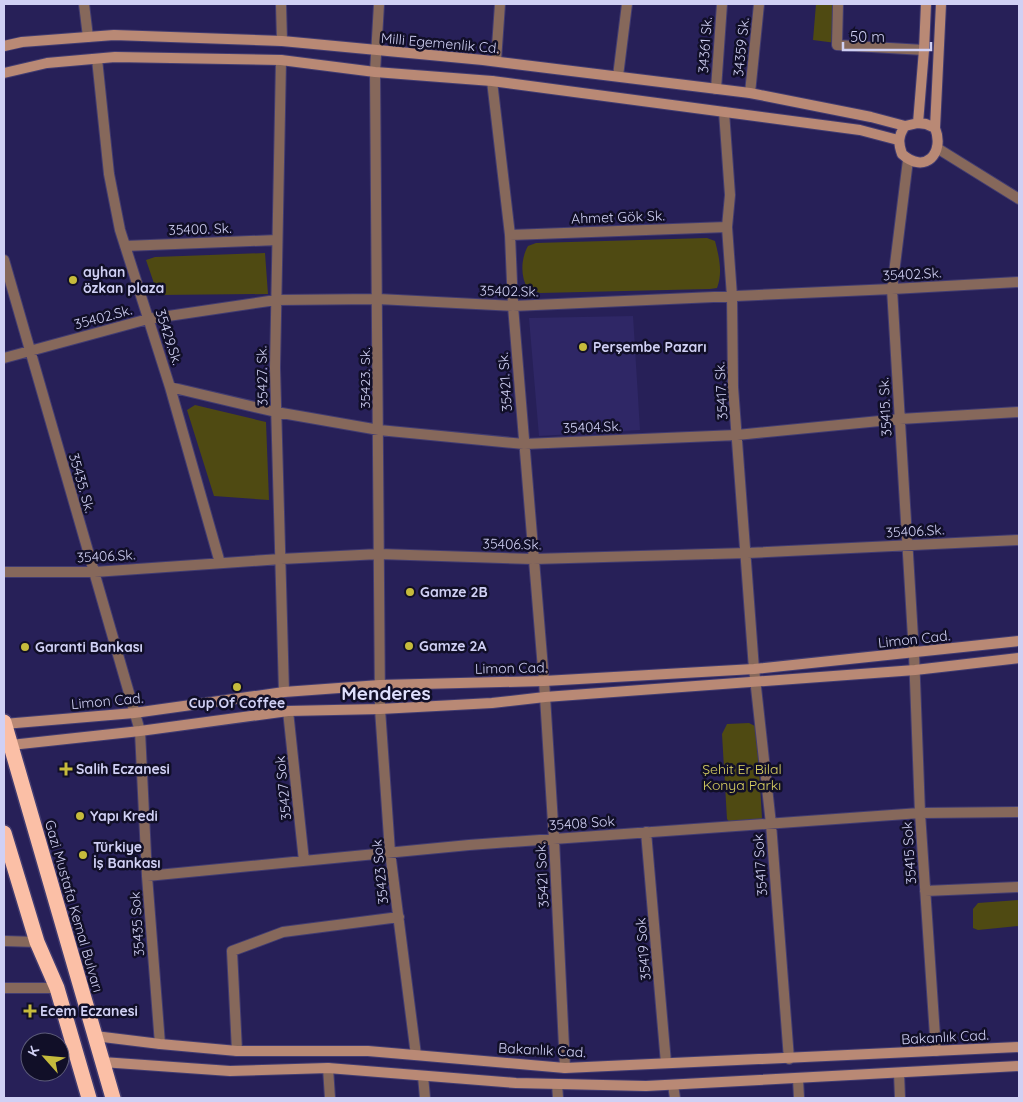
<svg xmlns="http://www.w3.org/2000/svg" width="1023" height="1102" font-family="Quicksand,sans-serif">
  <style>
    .built { fill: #2f2766 }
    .park { fill: #4f4a12 }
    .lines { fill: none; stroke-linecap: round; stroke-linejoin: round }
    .street-casing { stroke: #423c71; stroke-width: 12 }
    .secondary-casing { stroke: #423c71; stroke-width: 12 }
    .highway-casing { stroke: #423c71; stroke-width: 18 }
    .street { stroke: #86685b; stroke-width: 10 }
    .secondary { stroke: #b98975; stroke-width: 10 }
    .highway { stroke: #fbbfa6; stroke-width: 15 }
    .poi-dot { fill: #c6bb3c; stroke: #110f28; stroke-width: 2 }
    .labels { text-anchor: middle; stroke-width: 5; stroke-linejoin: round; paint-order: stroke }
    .street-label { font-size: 14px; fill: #d0d0f4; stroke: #110f28 }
    .poi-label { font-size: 14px; font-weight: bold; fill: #d0d0f4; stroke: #110f28; text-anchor: start }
    .park-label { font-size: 14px; fill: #dbd263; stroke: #110f28 }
    .district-label { font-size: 19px; font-weight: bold; fill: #dfe0fd; stroke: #110f28 }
  </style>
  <rect width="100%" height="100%" fill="#272058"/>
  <path class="built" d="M633 316 640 430 539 436 529 318Z"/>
  <path class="park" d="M816 4H837L836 43 813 40Z
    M707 238 715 241C719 256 723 273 717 288L710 289 540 293 528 289C520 277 521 258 528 246L536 243Z
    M265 253 268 294 158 295 146 260 155 257Z
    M195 405 266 422 269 500 214 496 187 410Z
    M749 723 755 726 757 736 762 818 759 822 731 824 727 819 722 734 727 724Z
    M1019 900V926L978 930 973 928V909L978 903Z"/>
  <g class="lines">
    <defs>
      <path id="street" d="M84 4 88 37
        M281 4 282 41
        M379 4 375 72 380 709 390 852 416 1055
        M838 4 837 45 924 50
        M97 59 109 174 120 230 170 387 220 563
        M281 60 275 368 284 692
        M496 61 500 4
        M618 76 627 4
        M492 81 510 235 513 306 544 681 554 839 565 1068
        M716 89 722 4
        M750 93 759 4
        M724 112 730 195 727 227 732 296 733 387 754 669 771 824 789 1059
        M937 148 1019 199
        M908 160 892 289 914 654 920 813 936 1051
        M510 235 727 227
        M125 246 277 240
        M4 260 140 731 147 876 160 1044
        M4 358 148 319 276 300 378 299 513 306 892 289 1019 282
        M170 387 276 412 379 430 524 444 737 435 900 419 1019 412
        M4 572H94L281 559 379 554 533 559 747 553 1019 540
        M288 711 304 861
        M646 832 666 1063
        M147 876 469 845 920 813 1019 812
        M925 891 1019 887
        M4 941 37 942
        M4 988H57
        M237 1051 232 951 283 932 399 917
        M328 1068 330 1098
        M899 1073 900 1098
        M423 1076 425 1098
        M798 1079 799 1098
        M557 1084 558 1098
        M673 1085 675 1098"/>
      <path id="secondary" d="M4 46 22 42 114 35 282 41 483 60 750 93 871 117 905 126 918 123 926 124 935 128
        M4 73 47 63 115 57 281 60 375 72 492 81 860 130 898 140
        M918 123 924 50 926 4
        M905 126C898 136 898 143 902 154 925 175 945 153 935 128L941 4
        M4 724 134 713 284 692 380 685 544 681 754 669 1019 641
        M11 745 140 731 288 711 380 709 492 703 545 697 915 670 1019 658
        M95 1036 160 1044 237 1051H368L565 1068 1019 1047
        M102 1062 230 1071 328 1068 516 1083 646 1086 1019 1066"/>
      <path id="highway" d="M4 722 113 1098
        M4 833 37 942 57 988 89 1098"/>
    </defs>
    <use href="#street" class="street-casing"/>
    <use href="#secondary" class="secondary-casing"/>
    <use href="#highway" class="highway-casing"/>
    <use href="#street" class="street"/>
    <use href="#secondary" class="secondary"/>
    <use href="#highway" class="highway"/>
  </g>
  <g class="poi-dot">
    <circle cx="73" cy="280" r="5"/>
    <circle cx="583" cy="347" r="5"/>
    <circle cx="410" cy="592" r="5"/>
    <circle cx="409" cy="646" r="5"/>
    <circle cx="25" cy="647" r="5"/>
    <circle cx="237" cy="687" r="5"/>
    <path d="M63.5 761.5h5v5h5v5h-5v5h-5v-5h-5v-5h5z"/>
    <circle cx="80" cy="816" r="5"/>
    <circle cx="83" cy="855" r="5"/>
    <path d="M27.5 1003.5h5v5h5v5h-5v5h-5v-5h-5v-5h5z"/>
  </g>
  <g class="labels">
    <g class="street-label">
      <text transform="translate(440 43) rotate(5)" y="5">Milli Egemenlik Cd.</text>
      <text transform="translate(705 45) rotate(-86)" y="5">34361 Sk.</text>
      <text transform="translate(741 47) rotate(-84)" y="5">34359 Sk.</text>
      <text transform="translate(618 217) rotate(-2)" y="5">Ahmet Gök Sk.</text>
      <text transform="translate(200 229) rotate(-2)" y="5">35400. Sk.</text>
      <text transform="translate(912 274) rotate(-3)" y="5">35402.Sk.</text>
      <text transform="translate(509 291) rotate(1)" y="5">35402.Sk.</text>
      <text transform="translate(103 317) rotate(-15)" y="5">35402.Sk.</text>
      <text transform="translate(169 337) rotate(72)" y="5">35429.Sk.</text>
      <text transform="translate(262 376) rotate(-91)" y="5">35427. Sk.</text>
      <text transform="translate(365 378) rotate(-90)" y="5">35423. Sk.</text>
      <text transform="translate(505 382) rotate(-94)" y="5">35421. Sk.</text>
      <text transform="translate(721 391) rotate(-93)" y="5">35417. Sk.</text>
      <text transform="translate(885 407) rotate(-93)" y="5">35415. Sk.</text>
      <text transform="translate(592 427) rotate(-2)" y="5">35404.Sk.</text>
      <text transform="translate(82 483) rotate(74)" y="5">35435. Sk.</text>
      <text transform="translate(915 531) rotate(-3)" y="5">35406.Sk.</text>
      <text transform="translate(512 544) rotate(1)" y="5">35406.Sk.</text>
      <text transform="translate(106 556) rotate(-3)" y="5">35406.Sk.</text>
      <text transform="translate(914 639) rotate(-6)" y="5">Limon Cad.</text>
      <text transform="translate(511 668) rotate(-1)" y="5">Limon Cad.</text>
      <text transform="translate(107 701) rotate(-5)" y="5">Limon Cad.</text>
      <text transform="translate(283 788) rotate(-96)" y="5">35427 Sok</text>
      <text transform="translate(582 823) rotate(-4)" y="5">35408 Sok</text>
      <text transform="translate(909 853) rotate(-94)" y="5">35415 Sok</text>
      <text transform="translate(760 865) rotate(-94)" y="5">35417 Sok</text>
      <text transform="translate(380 872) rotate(-96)" y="5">35423 Sok</text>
      <text transform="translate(542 875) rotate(-93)" y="5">35421 Sok.</text>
      <text transform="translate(74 906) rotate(74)" y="5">Gazi Mustafa Kemal Bulvarı</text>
      <text transform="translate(137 924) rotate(-94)" y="5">35435 Sok</text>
      <text transform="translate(643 949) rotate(-95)" y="5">35419 Sok</text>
      <text transform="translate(945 1037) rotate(-3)" y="5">Bakanlık Cad.</text>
      <text transform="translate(542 1050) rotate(3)" y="5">Bakanlık Cad.</text>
    </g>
    <g class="poi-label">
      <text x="83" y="277">ayhan<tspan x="83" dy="16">özkan plaza</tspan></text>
      <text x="593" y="352">Perşembe Pazarı</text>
      <text x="420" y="597">Gamze 2B</text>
      <text x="419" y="651">Gamze 2A</text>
      <text x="35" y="652">Garanti Bankası</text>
      <text x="237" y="708" text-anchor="middle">Cup Of Coffee</text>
      <text x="76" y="774">Salih Eczanesi</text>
      <text x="90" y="821">Yapı Kredi</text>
      <text x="93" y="852">Türkiye<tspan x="93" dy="16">İş Bankası</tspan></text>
      <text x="40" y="1016">Ecem Eczanesi</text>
    </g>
    <g class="park-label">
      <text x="742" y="774">Şehit Er Bilal<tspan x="742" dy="16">Konya Parkı</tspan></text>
    </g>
    <g class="district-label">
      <text x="386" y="700">Menderes</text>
    </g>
  </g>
  <rect width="1023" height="1102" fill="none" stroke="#d0d0f4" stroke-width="10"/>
  <g transform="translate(45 1057) rotate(297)"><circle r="24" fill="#110f28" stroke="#5d5c7a"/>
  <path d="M0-4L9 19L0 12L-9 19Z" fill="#c6bb3c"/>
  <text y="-8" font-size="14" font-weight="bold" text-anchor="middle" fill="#d0d0f4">K</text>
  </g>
  <path d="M843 42v8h88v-8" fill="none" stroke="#d0d0f4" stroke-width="2.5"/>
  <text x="850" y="42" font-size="15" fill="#d0d0f4" stroke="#110f28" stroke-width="4" paint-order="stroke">50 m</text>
</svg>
